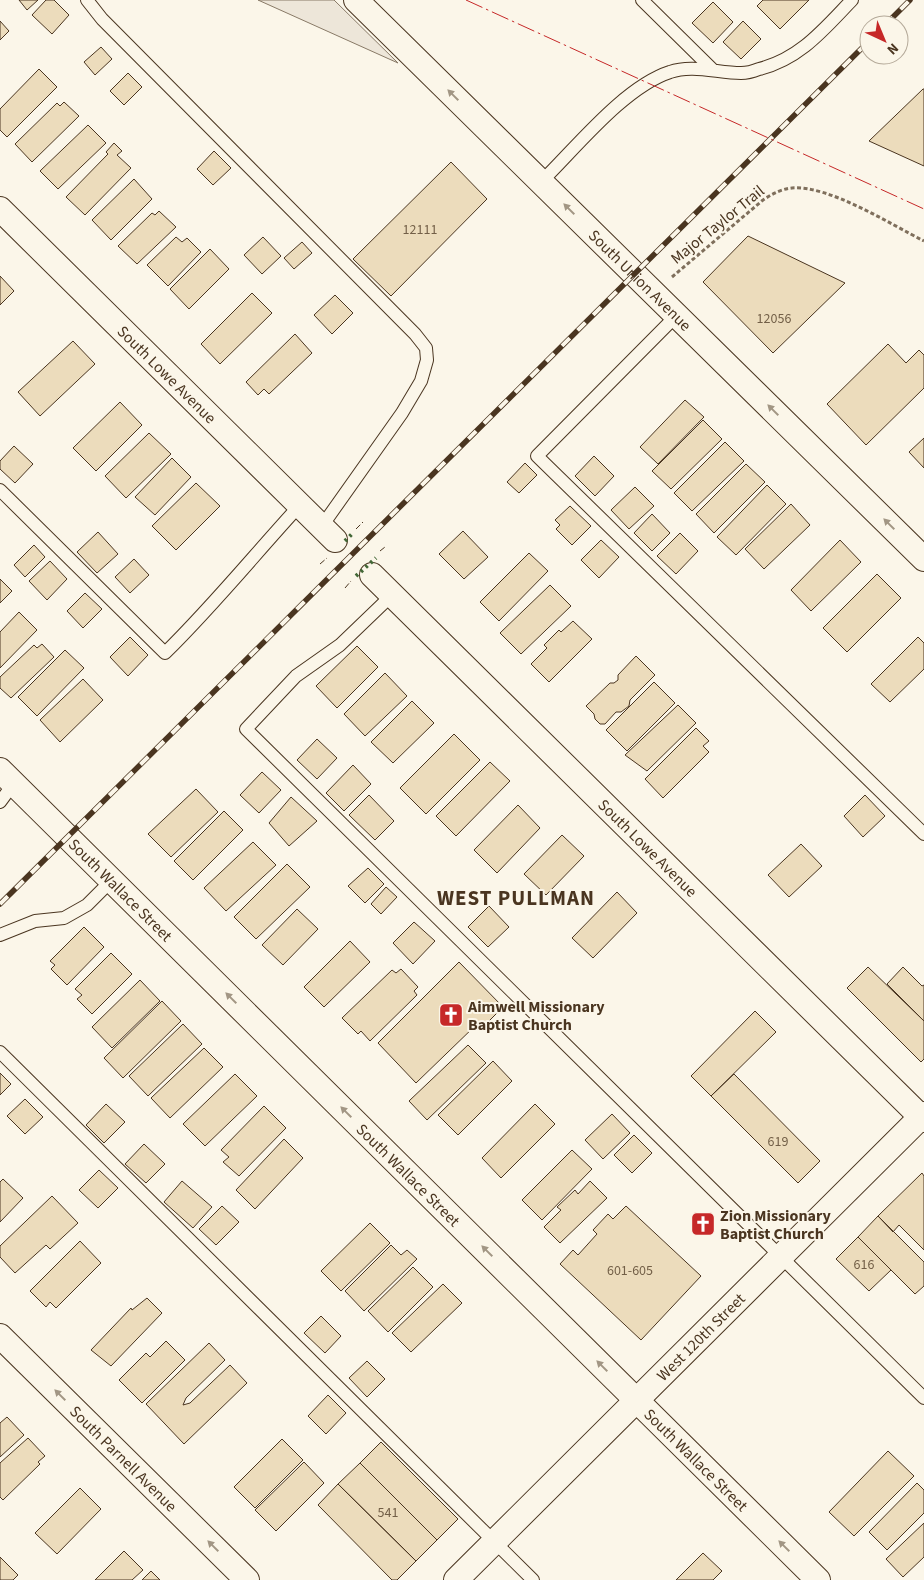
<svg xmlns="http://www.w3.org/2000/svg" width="924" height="1580" font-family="'Source Sans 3',sans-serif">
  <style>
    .green { fill: #ede6d9; stroke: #887966 }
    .building { fill: #ecdcbc; stroke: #4a3520 }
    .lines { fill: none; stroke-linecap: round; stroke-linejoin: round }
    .service-casing { stroke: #4a3520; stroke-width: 14 }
    .minor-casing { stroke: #4a3520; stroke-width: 26 }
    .path { stroke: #7f6f5c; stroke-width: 3; stroke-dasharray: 4 2.5; stroke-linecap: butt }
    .service { stroke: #fbf6e9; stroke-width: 12 }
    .minor { stroke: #fbf6e9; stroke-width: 24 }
    .rail-casing { stroke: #4a3520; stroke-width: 5.5 }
    .rail { stroke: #fbf6e9; stroke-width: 4; stroke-dasharray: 11; stroke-linecap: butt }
    .hedge { stroke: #436837; stroke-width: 4; stroke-dasharray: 2.5 4; stroke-linecap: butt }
    .fence { stroke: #4a3520; stroke-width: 1; stroke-dasharray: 6 2.5; stroke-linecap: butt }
    .power { stroke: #c62828; stroke-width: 1; stroke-dasharray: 18 4 2.5 4; stroke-linecap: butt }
    .oneway { fill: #a29684 }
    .labels { text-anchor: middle; stroke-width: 4; stroke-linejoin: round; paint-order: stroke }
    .number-label { font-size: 14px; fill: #725f47 }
    .street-label { font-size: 16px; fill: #4a3520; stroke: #fbf6e9 }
    .poi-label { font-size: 16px; font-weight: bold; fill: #4a3520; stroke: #fbf6e9; text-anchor: start }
    .district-label { font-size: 21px; font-weight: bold; letter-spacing: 1px; fill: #4a3520; stroke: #fbf6e9 }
  </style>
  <rect width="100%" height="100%" fill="#fbf6e9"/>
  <path class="green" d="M258 0H334L398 63Z"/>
  <path class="building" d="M19 0H38L27 10Z
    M46 0H54L69 15 52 34 32 15Z
    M763 0H809L780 29 757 6Z
    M713 2 733 22 713 43 692 23Z
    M0 21 9 31 0 40Z
    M743 21 761 39 741 59 723 42Z
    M101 47 112 59 95 75 84 62Z
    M39 69 57 87 7 137 0 130V109Z
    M128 73 142 87 124 105 110 91Z
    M923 89H924V166L869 141Z
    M64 102 79 116 32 162 15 144 57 103 60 106Z
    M88 125 106 143 58 189 40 171Z
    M114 143 122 151 117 155 131 168 85 215 66 197 108 154 106 152Z
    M214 151 231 168 213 185 197 169Z
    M451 162 487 199 391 296 353 259Z
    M134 179 152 199 111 240 92 220Z
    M159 211 176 227 137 264 118 246 152 213 155 215Z
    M748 236 845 283 773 353 703 282Z
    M176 237 182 242 187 238 201 252 168 286 147 265Z
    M263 237 281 256 262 274 244 255Z
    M302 242 312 253 294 269 284 258Z
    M210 249 229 269 189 309 170 289Z
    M0 276 14 291 0 305Z
    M252 293 272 313 220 364 201 344Z
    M335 295 353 313 332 334 314 315Z
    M295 334 312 353 269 394 264 389 258 395 246 382Z
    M73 341 95 364 40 416 18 392Z
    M888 344 906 363 919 350 924 355V388L866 445 827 404Z
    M685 400 704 417 658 464 640 447Z
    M120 402 142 425 96 471 73 448Z
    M703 420 722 439 671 489 652 471Z
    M149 433 171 454 126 498 105 476Z
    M924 438V468L909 452Z
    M725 442 744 461 692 511 674 493Z
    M14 446 33 464 15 483 0 469V461Z
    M594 456 614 476 595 496 575 476Z
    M172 458 191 477 155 515 135 497Z
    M525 463 537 475 519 493 507 482Z
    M746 464 765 482 714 533 696 514Z
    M196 483 220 506 176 550 152 526Z
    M767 485 786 504 736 555 717 537Z
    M635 487 654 506 629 529 611 510Z
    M791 504 810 525 764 569 745 549Z
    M570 506 591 526 572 545 556 529 560 525 555 520Z
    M652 514 670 533 652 551 634 533Z
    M463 531 488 557 464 579 439 554Z
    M98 532 118 554 97 573 77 552Z
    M680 533 698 551 676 574 657 556Z
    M601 540 619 557 599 578 581 560Z
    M840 540 861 562 811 611 791 590Z
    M34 545 45 557 25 577 14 565Z
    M529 553 548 571 499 621 480 602Z
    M134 559 149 575 130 593 115 577Z
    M50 561 67 579 47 600 29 581Z
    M877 574 901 598 847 652 823 628Z
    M0 579 12 591 0 603Z
    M550 585 571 606 521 654 500 633Z
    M85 593 102 609 83 628 67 611Z
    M19 612 37 630 0 668V632Z
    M573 621 592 639 549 682 531 664 547 648 544 645 559 630 561 632Z
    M130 637 148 655 128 676 110 657Z
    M918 637 924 643V669L890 702 871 684Z
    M42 644 54 657 11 698 0 688V677L34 645 37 648Z
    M357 646 378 667 337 708 316 686Z
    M65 650 84 668 37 716 18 697Z
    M636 656 655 675 630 700 629 706 621 712H616L605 724H600L595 719 594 714 586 706 610 683H614L618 680V675Z
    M385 673 407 696 365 736 344 714Z
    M83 679 103 700 60 742 40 720Z
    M654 682 675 703 627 751 606 730Z
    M412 701 434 723 393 763 371 742Z
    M678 705 696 723 647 771 625 755Z
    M696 728 709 741 703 746 709 752 663 798 645 779Z
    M454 734 480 760 426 814 400 788Z
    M317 739 337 758 317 779 297 760Z
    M490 762 510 781 456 836 436 816Z
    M353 765 371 784 344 811 326 793Z
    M262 772 281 790 259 813 240 795Z
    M196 789 218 812 171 857 148 834Z
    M369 795 394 821 375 840 349 815Z
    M865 795 885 816 863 837 844 816Z
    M291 797 317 821 289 846 269 823Z
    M518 805 540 828 497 873 474 850Z
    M224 811 243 830 193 880 174 861Z
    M562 835 584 856 546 895 524 874Z
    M253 842 276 865 226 911 204 888Z
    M801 844 822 866 789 897 768 875Z
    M287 864 310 887 256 939 234 917Z
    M368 868 384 884 365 903 348 886Z
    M386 887 397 897 381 914 371 904Z
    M617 892 637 913 593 958 572 938Z
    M489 906 509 927 488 947 468 927Z
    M297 909 318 929 283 965 262 945Z
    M414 922 435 941 413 964 393 943Z
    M84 927 104 947 67 985 51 969 55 965 50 961Z
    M350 941 370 962 324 1007 304 987Z
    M111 953 132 974 92 1014 77 999 82 995 75 989Z
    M459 962 503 1007 481 1029 477 1024 416 1083 378 1043Z
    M868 967 924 1021V1059L921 1062 847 988Z
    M903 967 922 986 924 985V1021L887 984Z
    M401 969 418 987 414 991 417 995 370 1041 361 1031 358 1034 342 1018 392 970 396 973Z
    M140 980 160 1001 112 1048 92 1027Z
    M162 1001 181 1021 123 1078 104 1058Z
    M755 1011 776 1032 711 1096 691 1076Z
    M183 1024 202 1044 148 1096 129 1076Z
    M468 1045 486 1063 427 1120 409 1101Z
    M204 1048 223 1067 170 1118 151 1098Z
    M493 1061 512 1081 458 1135 438 1115Z
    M0 1073 11 1084 0 1095Z
    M235 1074 257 1096 205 1146 183 1124Z
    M734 1074 820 1161 798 1183 711 1096Z
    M25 1099 43 1117 25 1134 7 1116Z
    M106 1104 125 1122 104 1143 86 1125Z
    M535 1104 555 1124 501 1178 482 1158Z
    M264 1106 286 1128 239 1176 223 1162 229 1157 221 1150Z
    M612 1114 630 1133 603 1159 585 1140Z
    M634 1135 652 1153 632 1173 614 1155Z
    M284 1139 303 1158 255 1209 236 1190Z
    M144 1144 165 1164 146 1183 125 1164Z
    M572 1150 592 1169 542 1220 522 1200Z
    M99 1170 118 1188 98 1208 79 1190Z
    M922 1173 924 1176V1250L899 1225 893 1232 878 1216Z
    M3 1179 23 1198 0 1222V1182Z
    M182 1181 212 1207 193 1228 164 1202Z
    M590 1181 607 1198 560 1243 544 1227 561 1210 557 1207 575 1190 578 1194Z
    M52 1196 78 1223 50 1249 46 1245 15 1273 0 1257V1246Z
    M222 1206 239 1222 216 1245 199 1229Z
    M626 1206 701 1276 641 1340 560 1264 573 1250 578 1255 597 1234 593 1230 608 1214 613 1219Z
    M878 1216 924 1262V1286L915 1294 858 1237Z
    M370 1223 390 1243 341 1291 321 1271Z
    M858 1237 891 1270 869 1291 836 1259Z
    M80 1241 101 1263 56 1308 50 1302 46 1307 30 1291Z
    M391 1245 401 1255 407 1250 417 1259 364 1311 345 1291Z
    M413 1267 433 1287 388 1332 368 1311Z
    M443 1284 462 1303 411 1352 392 1333Z
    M147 1298 162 1313 111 1366 91 1350 131 1308 132 1310Z
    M321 1316 341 1336 325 1353 304 1333Z
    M166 1341 185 1360 142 1403 119 1380 146 1353 150 1357Z
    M209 1343 225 1360 186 1398 183 1405 190 1403 230 1365 247 1383 184 1444 146 1404Z
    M367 1361 385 1379 367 1397 349 1378Z
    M328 1395 346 1413 326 1434 308 1416Z
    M7 1417 24 1435 0 1457V1423Z
    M28 1438 45 1456 38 1462 40 1464 3 1500 0 1497V1463Z
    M282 1439 303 1460 255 1508 234 1487Z
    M381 1442 458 1519 437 1540 360 1463Z
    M888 1451 914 1476 854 1536 829 1512Z
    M304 1462 324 1483 276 1531 255 1510Z
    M360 1463 437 1540 416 1561 338 1484Z
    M917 1483 924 1490V1513L887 1550 869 1532Z
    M338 1484 416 1561 397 1580H392L318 1505Z
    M80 1488 101 1509 57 1554 35 1533Z
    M924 1523V1557L903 1577 886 1559Z
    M124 1551 143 1570 132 1580H95Z
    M703 1553 722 1571 713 1580H676Z
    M0 1557 18 1575 13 1580H0Z
    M151 1571 160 1580H142Z"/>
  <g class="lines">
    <defs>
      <path id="service" d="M87 0 102 19 415 334 426 348 427 360 421 381 402 413 322 526
        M642 0 713 70
        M541 182C576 148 624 87 670 72 692 64 718 73 741 73 747 73 754 71 759 69 800 59 824 29 852 0
        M677 315 537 456 924 834
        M0 490 165 653C213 606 255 554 300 505
        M392 595 340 645 296 676 246 729 924 1398
        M0 802 14 783
        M0 935 35 921 64 918 87 905 112 880
        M0 1052 533 1580"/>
      <g id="minor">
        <path id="s1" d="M356 0 924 559"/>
        <path id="s2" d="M0 209 335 540"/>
        <path id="s3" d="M372 575 924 1120"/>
        <path id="s4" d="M0 770 818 1580"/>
        <path id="s5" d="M0 1336 247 1580"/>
        <path id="s6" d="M456 1580 924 1114"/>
      </g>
    </defs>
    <use href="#service" class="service-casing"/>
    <use href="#minor" class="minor-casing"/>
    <path class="path" d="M672 277 763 200C772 194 781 189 792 188 829 185 890 224 924 241"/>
    <use href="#service" class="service"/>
    <use href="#minor" class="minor"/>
    <defs>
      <path id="rail" d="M885 25 910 0
        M0 904 869 41"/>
    </defs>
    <use href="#rail" class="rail-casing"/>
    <use href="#rail" class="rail"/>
    <path class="hedge" d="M345 541 352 534
      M356 576 376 558"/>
    <path class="fence" d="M356 529 363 522
      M380 551 385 547
      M320 564 327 558
      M345 588 351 581"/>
    <path class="power" d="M466 0 924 209"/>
  </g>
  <defs><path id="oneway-solid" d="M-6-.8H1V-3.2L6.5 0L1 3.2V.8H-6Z" transform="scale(1.25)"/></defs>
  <g class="oneway">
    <use href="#oneway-solid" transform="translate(453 95) rotate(-135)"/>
    <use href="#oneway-solid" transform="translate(569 209) rotate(-135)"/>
    <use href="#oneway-solid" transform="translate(773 410) rotate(-135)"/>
    <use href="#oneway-solid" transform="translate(889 524) rotate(-135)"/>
    <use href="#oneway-solid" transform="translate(231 998) rotate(-135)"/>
    <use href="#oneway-solid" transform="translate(346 1112) rotate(-135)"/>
    <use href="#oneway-solid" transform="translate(487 1251) rotate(-135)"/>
    <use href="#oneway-solid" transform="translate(602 1366) rotate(-135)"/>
    <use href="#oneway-solid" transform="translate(60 1395) rotate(-135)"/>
    <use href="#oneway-solid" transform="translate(213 1546) rotate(-135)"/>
    <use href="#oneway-solid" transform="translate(784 1546) rotate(-135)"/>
  </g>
  <defs>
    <symbol id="church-square" viewBox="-11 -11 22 22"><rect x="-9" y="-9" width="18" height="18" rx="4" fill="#c62828" stroke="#fbf6e9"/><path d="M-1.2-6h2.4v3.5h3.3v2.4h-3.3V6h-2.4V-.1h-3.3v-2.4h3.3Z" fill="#fff"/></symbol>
  </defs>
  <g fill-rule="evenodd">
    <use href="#church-square" x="437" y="1001" width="28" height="28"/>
    <use href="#church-square" x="689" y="1210" width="28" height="28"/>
  </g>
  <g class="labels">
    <g class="number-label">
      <text x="420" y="234">12111</text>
      <text x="774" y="323">12056</text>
      <text x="778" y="1146">619</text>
      <text x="864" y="1269">616</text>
      <text x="630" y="1275">601-605</text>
      <text x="388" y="1517">541</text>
    </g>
    <g class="street-label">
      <text transform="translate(717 224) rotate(-39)" y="6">Major Taylor Trail</text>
      <text dy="6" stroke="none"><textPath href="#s1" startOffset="399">South Union Avenue</textPath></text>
      <text dy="6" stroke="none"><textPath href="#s2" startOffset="235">South Lowe Avenue</textPath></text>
      <text dy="6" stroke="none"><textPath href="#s3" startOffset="388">South Lowe Avenue</textPath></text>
      <text dy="6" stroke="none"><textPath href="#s4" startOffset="170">South Wallace Street</textPath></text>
      <text dy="6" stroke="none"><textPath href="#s4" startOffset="575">South Wallace Street</textPath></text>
      <text dy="6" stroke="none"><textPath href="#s6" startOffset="345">West 120th Street</textPath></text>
      <text dy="6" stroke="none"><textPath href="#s5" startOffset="174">South Parnell Avenue</textPath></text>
      <text dy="6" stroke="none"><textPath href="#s4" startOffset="980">South Wallace Street</textPath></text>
    </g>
    <g class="poi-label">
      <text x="468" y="1012">Aimwell Missionary<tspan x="468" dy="18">Baptist Church</tspan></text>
      <text x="720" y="1221">Zion Missionary<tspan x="720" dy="18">Baptist Church</tspan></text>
    </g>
    <g class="district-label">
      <text x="516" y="905">WEST PULLMAN</text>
    </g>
  </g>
  <g transform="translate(884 40) rotate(136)"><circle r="24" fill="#fbf6e9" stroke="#b4a999"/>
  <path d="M0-4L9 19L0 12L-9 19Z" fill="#c62828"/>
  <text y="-8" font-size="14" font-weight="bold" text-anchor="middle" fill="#4a3520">N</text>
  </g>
</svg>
